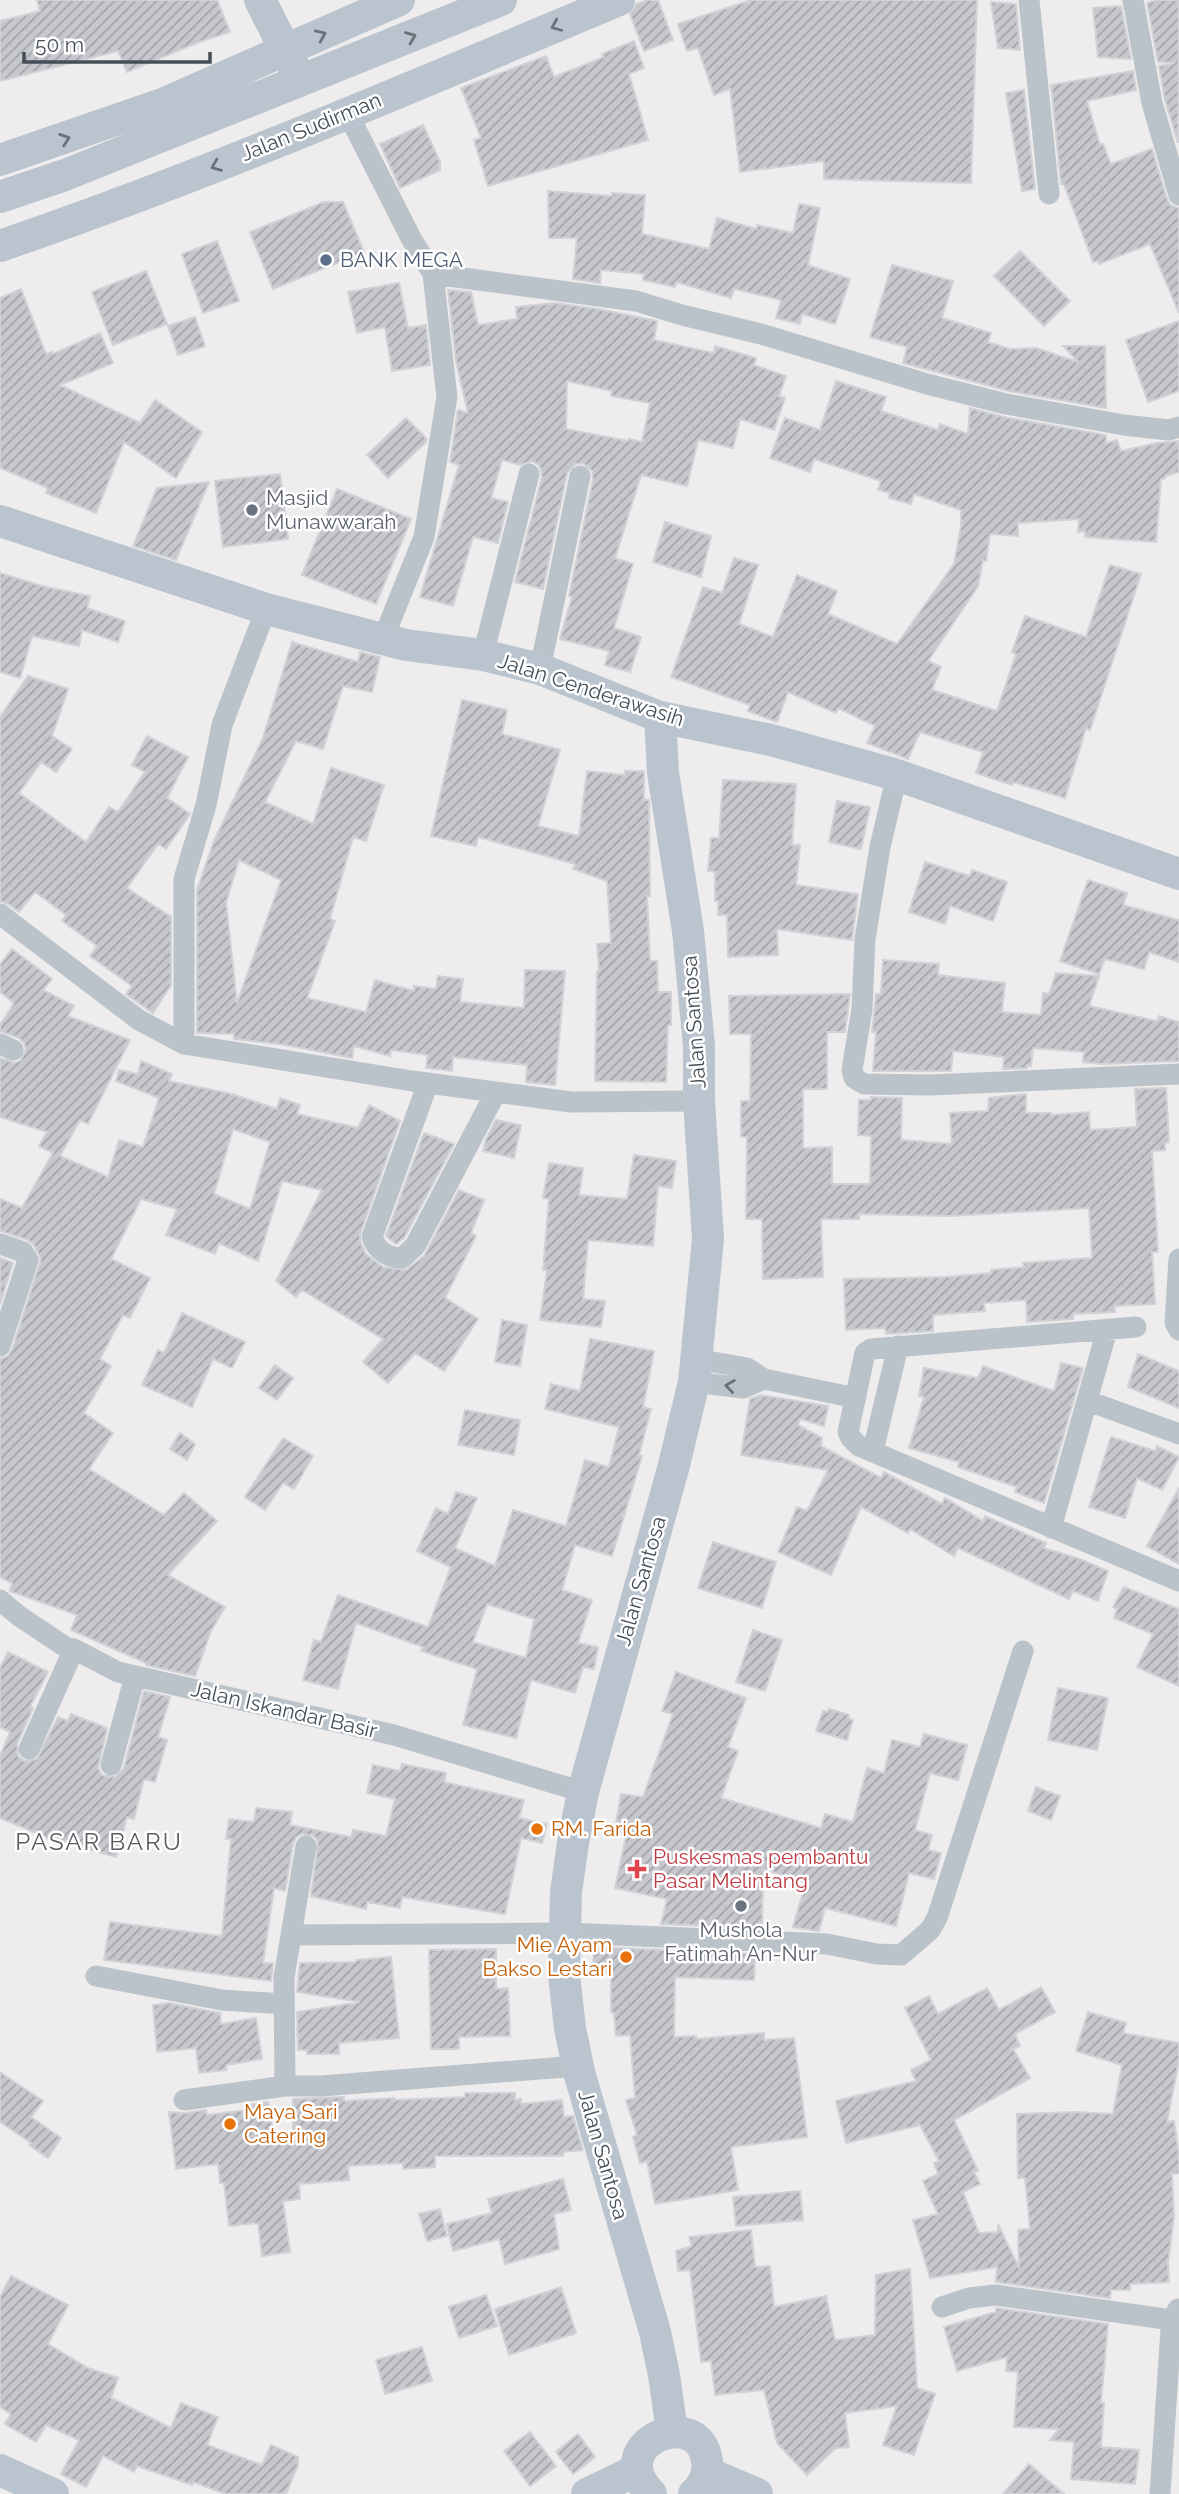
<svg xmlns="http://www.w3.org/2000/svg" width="1179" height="2494" font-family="Raleway,sans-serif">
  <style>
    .building { fill: url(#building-hatch); stroke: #d0d2d7; stroke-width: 2; fill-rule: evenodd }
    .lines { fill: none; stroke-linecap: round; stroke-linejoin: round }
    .street { stroke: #bbc3ca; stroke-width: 21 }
    .secondary { stroke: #bac4cf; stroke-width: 32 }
    .oneway { stroke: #69727b }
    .oneway2 { stroke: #69727a }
    .service-dot { fill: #5c6f8a; stroke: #fff; stroke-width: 2.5 }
    .worship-dot { fill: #6b7280; stroke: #fff; stroke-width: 2.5 }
    .food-dot { fill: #e8710a; stroke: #fff; stroke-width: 2.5 }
    .health-dot { fill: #e0444e; stroke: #fff; stroke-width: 2.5 }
    .labels { text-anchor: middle; stroke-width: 5; stroke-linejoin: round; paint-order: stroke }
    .street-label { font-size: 21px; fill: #464f57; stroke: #fff }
    .service-label { font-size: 21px; fill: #4e5e75; stroke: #fff; text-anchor: start }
    .worship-label { font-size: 21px; fill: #5b616d; stroke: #fff; text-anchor: start }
    .food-label { font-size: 21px; fill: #c56008; stroke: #fff; text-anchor: start }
    .health-label { font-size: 21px; fill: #be3a42; stroke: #fff; text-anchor: start }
    .quarter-label { font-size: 24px; letter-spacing: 2px; fill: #595c60; stroke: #fff }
  </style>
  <defs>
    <pattern id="building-hatch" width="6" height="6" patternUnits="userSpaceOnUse" patternTransform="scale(1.75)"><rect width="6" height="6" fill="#c7c8ce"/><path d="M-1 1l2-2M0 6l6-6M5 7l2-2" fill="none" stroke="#a3a5aa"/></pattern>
  </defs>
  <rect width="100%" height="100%" fill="#eeecec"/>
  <path class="building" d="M37 0H217L230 32 199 42 127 72 118 51 0 81V21L40 11Z
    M648 0H658L673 40 644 51 630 14 636 4Z
    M751 0H977L971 183 824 179V161L740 172 730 89 714 95 698 48 687 51 678 24Z
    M1156 0H1179L1178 143 1165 100 1159 66 1175 63 1158 62 1147 3Z
    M991 2 1016 4 1020 50 998 48Z
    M1121 6 1131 59 1098 57 1093 8Z
    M634 41 644 68 629 74 648 140 488 186 474 140 481 138 461 88 546 56 554 77 604 57 602 54Z
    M1133 71 1136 90 1087 101 1100 145 1103 144 1111 164 1152 149 1167 199 1170 205 1179 208V313L1150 244 1099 264 1098 261 1093 262 1064 184H1061L1051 85Z
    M1024 90 1035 189 1022 191 1006 93Z
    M423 125 440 162V170L400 188 380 144Z
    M548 191 612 196V193L645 195 642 234 709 249 717 218 757 229V225L793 233 799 204 820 208 808 265 850 279 835 324 802 314 800 324 776 318 781 300 734 289 731 298 676 282 675 287 643 280 644 274 601 270 600 283 573 279 577 238H549Z
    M324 202H343L364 252 273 289 250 232Z
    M217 241 239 301 203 313 182 254Z
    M1020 251 1070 301 1044 326 994 276Z
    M892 265 953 281 942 318 991 333 988 342 1010 349 1036 348 1078 362 1063 346H1105L1106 408 1009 391 903 363 907 347 870 337Z
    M146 271 167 324 113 345 92 292Z
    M399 283 408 328 426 325 430 365 392 371 385 327 357 333 348 292Z
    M21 289 46 354 52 352 53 354 100 333 113 363 60 385 140 423 155 400 202 432 176 478 124 442 96 513 46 493 48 488 0 468V298Z
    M448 290 471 292 478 325 517 319 516 307 555 303 598 309 657 321 654 340 714 353 715 346 756 358 754 365 786 376 779 396 785 398 774 430 740 419 733 448 698 440 687 486 641 475 615 558 633 564 614 628 641 637 630 672 605 665 609 651 560 639 572 597 569 596 593 479 592 471 583 463 575 464 567 473 543 589 515 582 542 477 541 470 538 464 532 461 520 465 502 460 491 498 508 502 498 543 473 537 453 606 420 597 459 465 450 462 458 410 468 413 456 361ZM567 381 612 391 611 396 650 403 642 442 629 439 628 441 566 429Z
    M195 317 205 346 178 355 168 326Z
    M1179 321V391L1148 402 1126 340Z
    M836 381 886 397 881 411 938 430 940 424 968 434 970 408 1004 417 1106 435V443L1117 440 1121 451 1157 443 1179 441V472L1165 476V478L1161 479 1156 542 1085 537V531L1078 532 1079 519 1018 523V536L990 534 986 561 983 560 978 586 928 661 941 667 932 690 997 711 1016 654 1012 652 1025 616 1086 637 1110 565 1141 574 1090 730 1086 728 1065 798 1013 782 1012 785 976 773 983 752 920 732 908 759 867 743 875 726 838 708 836 713 788 692 777 722 748 711 750 705 671 677 703 587 722 593 734 558 758 565 739 624 773 637 797 575 837 591 828 614 897 644 954 564 961 526V510L914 494 911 504 889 498 890 493 878 490 881 481 814 459 810 472 770 458 785 418 820 430Z
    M406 418 427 439 426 442 388 478 367 455Z
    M280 474 288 539 223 547 215 481Z
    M209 482 176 560 133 546 157 488Z
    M337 489 411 519 376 604 302 575Z
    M665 522 711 536 701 577 653 562Z
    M0 573 42 586 90 596 87 608 125 621 118 642 82 630 79 646 32 636 20 678 0 672Z
    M292 642 358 662 360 652 380 657 372 692 343 686 323 749 296 741 265 802 313 824 331 768 384 785 366 841 353 837 330 919 335 921 307 998 366 1012 375 980 414 991V986L436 989 438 976 463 979 460 1002 524 1008 525 970 565 971 555 1085 526 1082 527 1065 453 1057 452 1071 426 1068 428 1055 391 1050 390 1056 354 1046 352 1058 286 1045 234 1039V1034L197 1033V890L214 841 263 738ZM239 860 281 880 237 1003 226 902Z
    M28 676 68 689 52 736 72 749 56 772 41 762 19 793 86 842 109 807 118 812 145 772 132 765 147 736 188 757 167 798 190 814 166 849 158 844 127 888 171 917V985L153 1013 126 994 132 986 90 956 97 946 62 921 66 915 35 892 19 912 8 904 0 901V717Z
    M462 700 507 710 502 734 560 750 538 826 579 836 587 771 625 775V771H644V800H649V805L650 896H647L650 961H657L658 992H671V1025H668L666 1082 595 1081 597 971H599L597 944 611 943 607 881 573 869 575 864 478 837 476 846 431 836Z
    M723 780 796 784 792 845H800L796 885 858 894 852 940 777 929 778 955 728 957 727 915H718V901H715V872L708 871 711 838H719Z
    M837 801 870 807 861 849 829 842Z
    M925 862 970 876 972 870 1007 882 993 921 950 906 945 924 909 912Z
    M1088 880 1127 893 1123 905 1179 920V962L1149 952 1144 969 1105 959 1099 974 1060 961Z
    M12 949 52 979 43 990 74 1006 68 1016 130 1040 88 1124 80 1120 60 1156 108 1177 119 1140 143 1147 159 1098 116 1081 119 1070 138 1074 141 1061 172 1074 169 1081 232 1094 277 1109 280 1098 300 1105 297 1114 358 1128 369 1105 400 1121 360 1234V1242L366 1254 383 1267 406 1270 424 1256 459 1190 484 1200 471 1233 476 1236 445 1298 478 1319 444 1371 415 1353 388 1383 363 1362 383 1339 302 1290 296 1297 276 1281 322 1190 282 1181 258 1261 219 1243 215 1254 166 1235 177 1209 141 1199 111 1259 150 1278 130 1318 123 1315 100 1359 111 1366 84 1413 113 1433 89 1469 164 1515 184 1493 217 1521 168 1575 225 1607 211 1631 195 1676 146 1665V1663L71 1630 77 1615 10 1591 12 1583 0 1577V1359L8 1356 12 1350 41 1259 34 1245 28 1240 0 1231V1199L22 1208 53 1153 39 1146 47 1132 0 1117V1058L15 1063 21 1060 26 1049 24 1043 19 1038 0 1031V1025L14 1003 0 992V965ZM233 1129 270 1142 250 1209 214 1194Z
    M883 960 939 964 938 975 1005 983 1002 1012 1041 1015 1043 993 1049 994 1056 973 1099 976 1089 1006 1157 1021 1159 1016 1179 1022V1061L1101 1064 1083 1062 1084 1052 1033 1048 1031 1066 1027 1065V1068L1003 1069 1004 1057 953 1051 951 1071H873L876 1032H872L876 994H881Z
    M850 994 845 1032H827V1089H803V1148L832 1147V1184H870L871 1136 858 1135 859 1100H871V1097L902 1098 901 1140 952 1144 950 1113 988 1111 989 1098 1026 1094V1113H1051V1115L1089 1112 1090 1130 1137 1127 1135 1089 1166 1088 1169 1142 1165 1143V1150L1152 1151 1158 1252H1152L1155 1304 1114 1306 1115 1312 1073 1314V1319L1027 1322 1026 1300 984 1303 985 1311 933 1315V1331L886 1334 885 1328 846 1330 844 1279 945 1277 991 1273V1270L1024 1267 1023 1263 1092 1258 1089 1208 951 1216 859 1214V1219H821L823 1277 763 1279 762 1219H746L747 1137H741V1101H750L751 1034H730L729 996Z
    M496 1120 521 1125 514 1158 483 1151 486 1139Z
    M424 1133 454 1144 404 1238 396 1244 386 1236Z
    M634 1155 676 1161 672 1188 658 1186 653 1246 588 1240 583 1299 605 1301 601 1327 540 1320 547 1270H543L549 1199 543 1198 549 1163 583 1168 579 1195 627 1199Z
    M0 1258 13 1263 0 1304Z
    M182 1313 245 1342 232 1368 213 1359 192 1407 142 1385 158 1350 164 1353Z
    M502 1320 527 1325 520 1366 495 1362Z
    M590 1339 654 1351 643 1407 651 1409 639 1455 642 1456 612 1556 575 1545 562 1590 592 1600 578 1643 598 1647 594 1669 583 1667 575 1693 531 1680 516 1738 463 1725 477 1669 421 1651 423 1647 356 1623 338 1689 303 1680 314 1640 321 1642 338 1595 428 1627 451 1567 417 1551 436 1508 448 1514 456 1492 477 1498 455 1548 495 1566 513 1510 566 1526 585 1460 609 1467 619 1427 545 1409 551 1384 580 1391ZM487 1604 534 1619 526 1658 473 1642Z
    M1138 1354 1179 1371V1408L1128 1387Z
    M1061 1363 1083 1368 1044 1503 1015 1492 1017 1487 958 1467 959 1462 909 1448 924 1397 919 1396 924 1368 978 1378 983 1366 1054 1391Z
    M275 1365 293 1378 277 1400 259 1388Z
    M761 1395 828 1406 824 1426 800 1419 798 1425 822 1438 821 1446 881 1478 884 1472 942 1504 945 1498 983 1521 985 1516 1046 1543 1044 1548 1080 1559 1108 1571 1098 1601 1073 1591 1069 1599 958 1548 954 1556 910 1529 908 1533 861 1507 831 1575 778 1552 797 1507 807 1511 828 1470 741 1455 750 1399Z
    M465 1410 520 1420 514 1455 458 1445Z
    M180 1433 195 1444 187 1460 170 1449Z
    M1111 1437 1155 1451 1157 1446 1179 1457 1162 1490 1137 1478 1125 1518 1089 1507Z
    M283 1438 313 1456 294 1489 283 1483 265 1510 245 1497Z
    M1179 1488V1564L1147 1546Z
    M713 1542 776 1562 762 1608 698 1588Z
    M1124 1587 1179 1609V1686L1137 1667 1153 1634 1114 1618 1117 1609 1113 1607Z
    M753 1630 782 1640 765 1691 736 1682Z
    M8 1652 48 1672 30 1707 33 1708 17 1744 18 1756 24 1761 37 1759 58 1717 68 1721 71 1714 107 1728 98 1768 102 1775 115 1777 124 1768 144 1691 170 1697 158 1737 167 1740 155 1782 144 1779 134 1819 127 1817 116 1857 58 1840 57 1842 0 1818V1756L10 1732 0 1727V1668Z
    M676 1672 746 1698 728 1747 738 1751 721 1798 821 1828 825 1814 853 1822 867 1768 884 1773 892 1740 920 1747 924 1734 967 1745 958 1780 930 1773 915 1830 932 1835 928 1850 941 1853 934 1879 909 1873 896 1926 825 1908 819 1931 793 1927 806 1882 763 1869 762 1928 661 1924 667 1899 615 1888 626 1836 614 1834 621 1794 643 1797 673 1714 662 1711Z
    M1058 1688 1108 1698 1097 1750 1048 1740Z
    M829 1709 849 1715 848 1718 853 1720 847 1740 816 1731 823 1711 828 1712Z
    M402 1764 446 1773 444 1782 524 1800 519 1818 547 1824 542 1843 521 1838 505 1914 402 1897 400 1908 367 1902 366 1909 311 1896 318 1842 314 1836 302 1834 296 1837 293 1844 285 1891 274 1888 263 1963H273L271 1981 104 1960 110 1922 222 1936 231 1839H226L229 1819 254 1822 256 1808 292 1812 290 1825 351 1837 353 1830 386 1836 395 1799 367 1793 373 1765 400 1771Z
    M1036 1787 1060 1796 1051 1820 1028 1811Z
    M594 1947 755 1954 754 1980 675 1977 674 2037 696 2036 697 2039 764 2033V2040L794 2038 807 2137 731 2147 738 2190 655 2204 647 2161 640 2163 633 2137 637 2135 626 2100 635 2098 630 2035 616 2036 614 2013 611 2012V1974L593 1973Z
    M496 1949V1989L508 1988 510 2036 459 2037V2049H431L429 1950Z
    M391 1957 399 2038 339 2043V2054H307V2050H298L297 2012 360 2002 297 1992 300 1963 356 1962V1960Z
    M1041 1987 1055 2012 1015 2034 1020 2046 1013 2049 1030 2078 954 2120 978 2171 974 2172 980 2184 963 2192 979 2233 998 2232V2224L1019 2268 1018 2230 1030 2229 1025 2178H1018L1017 2114 1077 2112 1113 2114 1122 2065 1076 2051 1088 2012 1126 2023 1123 2033 1179 2043V2060L1167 2122 1174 2121 1179 2157V2173L1172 2174 1174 2217 1168 2263 1169 2282 1130 2284V2290H1111L1110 2298 996 2282 997 2267 930 2278 913 2220 938 2214 923 2181 938 2174 934 2163 939 2161 920 2125 846 2143 836 2101 916 2081 911 2070 931 2060 905 2008 929 1996 938 2014 987 1988 999 2010Z
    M169 2003 220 2013 221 2024 256 2018 262 2059 226 2065V2070L199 2073 196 2048 157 2052 153 2005Z
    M0 2072 43 2101 31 2117 61 2138 48 2158 29 2145 31 2143 0 2122Z
    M465 2093H515V2100L521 2099V2104L562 2100 564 2117 573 2116 583 2150 563 2152V2156H435V2167L403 2169V2163L348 2166 349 2180 299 2184 300 2199 283 2201 290 2252 262 2256 258 2223 229 2226 224 2183H220L218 2164 176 2169 169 2112 186 2113 206 2110 207 2115 248 2110 247 2105 268 2102 275 2143 293 2141V2099L344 2097V2101L394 2098V2100L465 2097Z
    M563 2179 571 2210 554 2214 559 2249 505 2264 499 2239 453 2251 447 2224 492 2213 488 2199Z
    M800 2191 803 2220 736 2226 733 2197Z
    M440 2209 447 2236 427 2241 419 2214Z
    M751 2230 755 2267 770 2266 774 2307 826 2296 835 2340 875 2335 876 2275 910 2269 917 2388 935 2394 914 2455 883 2445 897 2406 845 2413 849 2447 836 2448 807 2475 777 2443 764 2390 715 2395 711 2361 701 2362 690 2270 678 2271 676 2251 692 2246 689 2237Z
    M11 2276 68 2305 48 2344 88 2368 118 2378 111 2398 171 2428 181 2403 218 2417 207 2445 262 2465 271 2445 298 2457V2465L286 2494H226L193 2482 192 2485 137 2466 134 2472 103 2456 86 2487 61 2474 79 2440 46 2425 36 2442 5 2424 11 2414 0 2407V2297Z
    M561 2287 576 2333 509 2355 495 2309Z
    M486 2295 497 2326 459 2338 449 2307Z
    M996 2308 1108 2324 1101 2403H1104L1101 2447 1139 2450 1135 2484 1071 2479 1074 2442 1050 2440 1059 2429 1014 2427 1018 2372 1006 2371 1007 2357 957 2371 944 2327 996 2312Z
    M422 2347 432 2381 385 2394 376 2360Z
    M530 2432 556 2466 530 2486 504 2451Z
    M578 2434 595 2457 573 2474 556 2452Z
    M1029 2464 1064 2494H1003Z"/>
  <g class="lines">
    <path class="street" d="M1029 0 1049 194
      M1133 0 1152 103 1179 195
      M348 114 412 240 433 274 636 301 682 315 761 334 927 384 1006 404 1124 425 1169 430 1179 427
      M383 639 424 537 447 397 433 274
      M483 655 529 474
      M540 669 580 476
      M897 775 880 847 865 939 862 1009 852 1070 854 1078 864 1084 931 1085 1179 1074
      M0 914 139 1020 184 1044 412 1081 571 1102 699 1101
      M0 1044 13 1050
      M184 1044V879L206 805 222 725 266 609
      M428 1083 372 1237C377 1251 389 1258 402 1258L415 1246 496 1092
      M0 1244 23 1252 28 1260 0 1346
      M1179 1259 1175 1323 1179 1330
      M1136 1327 871 1349 865 1353 848 1432 851 1438 859 1446 1179 1581
      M696 1359 747 1368 764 1379 856 1398
      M694 1382 743 1388 764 1379
      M1088 1401 1179 1434
      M873 1451 898 1346
      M1051 1528 1107 1330
      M0 1600 19 1616 67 1648 74 1649 118 1672 394 1735 583 1792
      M29 1749 74 1649
      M111 1765 135 1676
      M306 1846 284 1977 285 2086H321L578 2066
      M291 1935 566 1933 827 1944 877 1954 901 1955 930 1930 937 1918 1023 1651
      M96 1976 222 2000 284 2004
      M184 2100 285 2086
      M942 2307 969 2298 995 2295 1172 2320
      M1160 2494 1171 2329 1172 2320 1178 2309"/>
    <path class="secondary" d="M260 0 294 67
      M0 160 165 103 399 0
      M0 197 65 175 501 0
      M0 246C210 174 414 86 619 0
      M0 521 266 609 406 645 483 655 540 669 660 717 771 740 897 775 1179 874
      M660 717 663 773 688 931 699 1046V1101L708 1239 694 1382 673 1469 583 1792 573 1843 566 1892 564 1975 570 2028 579 2072 655 2332 664 2375 672 2431
      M0 2470 53 2494
      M708 2473 757 2494
      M587 2494 637 2470
      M651 2494C601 2443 700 2403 707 2461 709 2474 704 2485 694 2494"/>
  </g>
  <defs><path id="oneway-chevron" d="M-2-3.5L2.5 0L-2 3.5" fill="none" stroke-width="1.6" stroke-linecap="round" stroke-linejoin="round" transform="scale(1.75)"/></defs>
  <g class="oneway">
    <use href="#oneway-chevron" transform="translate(556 26) rotate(157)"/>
    <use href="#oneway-chevron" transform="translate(321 35) rotate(-24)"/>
    <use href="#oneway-chevron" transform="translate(411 37) rotate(-22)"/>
    <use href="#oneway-chevron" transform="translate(65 139) rotate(-19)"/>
    <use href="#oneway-chevron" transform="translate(216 166) rotate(158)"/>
  </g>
  <use class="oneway2" href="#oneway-chevron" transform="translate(730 1386) rotate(-172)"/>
  <circle class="service-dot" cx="326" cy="260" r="7"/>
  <g class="worship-dot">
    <circle cx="252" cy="510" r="7"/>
    <circle cx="741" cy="1906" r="7"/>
  </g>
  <g class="food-dot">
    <circle cx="537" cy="1829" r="7"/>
    <circle cx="626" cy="1957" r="7"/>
    <circle cx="230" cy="2124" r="7"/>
  </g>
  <path class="health-dot" d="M633.5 1858.5h7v7h7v7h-7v7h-7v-7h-7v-7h7z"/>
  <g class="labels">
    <g class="street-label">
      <text transform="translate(311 127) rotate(-22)" y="7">Jalan Sudirman</text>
      <text transform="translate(591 690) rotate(18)" y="7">Jalan Cenderawasih</text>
      <text transform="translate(694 1022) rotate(-94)" y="7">Jalan Santosa</text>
      <text transform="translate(641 1581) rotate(-74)" y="7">Jalan Santosa</text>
      <text transform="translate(284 1710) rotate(13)" y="7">Jalan Iskandar Basir</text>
      <text transform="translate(603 2155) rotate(74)" y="7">Jalan Santosa</text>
    </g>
    <g class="service-label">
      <text x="340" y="267">BANK MEGA</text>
    </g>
    <g class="worship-label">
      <text x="266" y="505">Masjid<tspan x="266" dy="24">Munawwarah</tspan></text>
      <text x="741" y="1937" text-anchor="middle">Mushola<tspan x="741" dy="24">Fatimah An-Nur</tspan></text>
    </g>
    <g class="food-label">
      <text x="551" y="1836">RM. Farida</text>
      <text x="612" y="1952" text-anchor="end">Mie Ayam<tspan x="612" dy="24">Bakso Lestari</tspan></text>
      <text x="244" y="2119">Maya Sari<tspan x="244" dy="24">Catering</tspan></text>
    </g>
    <g class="health-label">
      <text x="653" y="1864">Puskesmas pembantu<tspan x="653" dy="24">Pasar Melintang</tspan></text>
    </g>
    <g class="quarter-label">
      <text x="99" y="1850">PASAR BARU</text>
    </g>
  </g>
  <path d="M24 52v10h186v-10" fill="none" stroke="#464f57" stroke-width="3.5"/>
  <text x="35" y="52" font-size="21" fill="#464f57" stroke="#ffffff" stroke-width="5" paint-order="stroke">50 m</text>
</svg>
